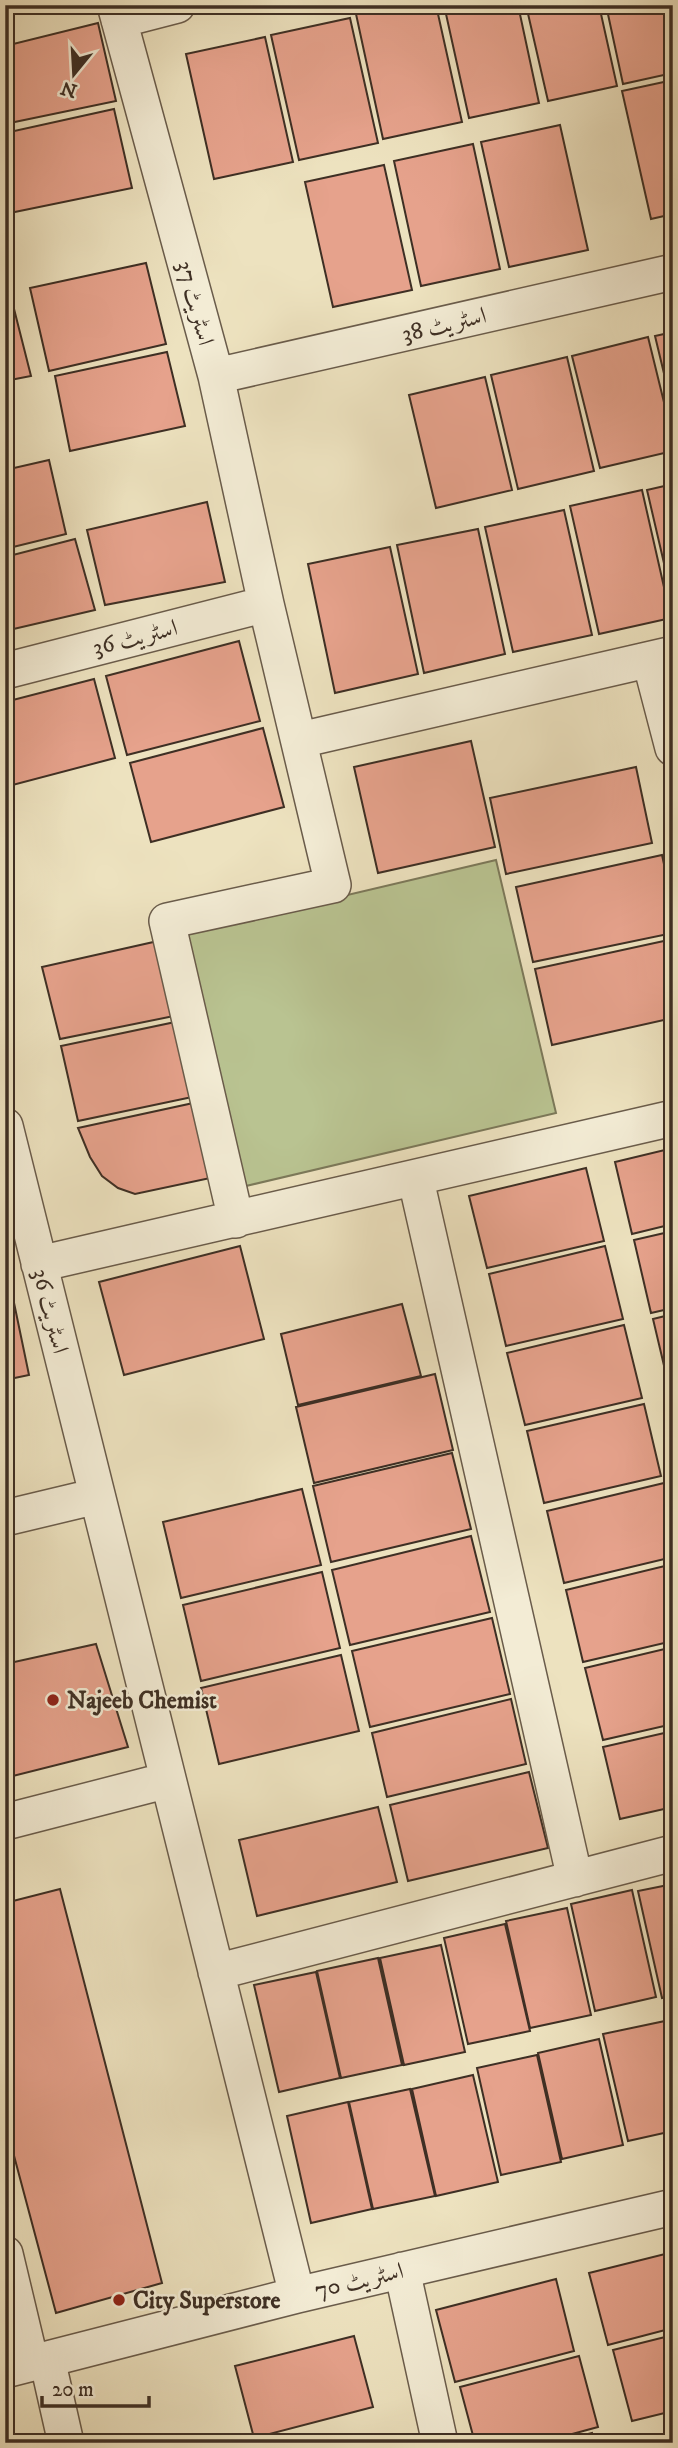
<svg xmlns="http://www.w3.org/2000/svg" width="678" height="2448" font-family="'IM FELL DW Pica',Amiri,serif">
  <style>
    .green { fill: #b9c391; stroke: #7c795a; stroke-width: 2 }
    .building { fill: #e6a28c; stroke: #3e2f24; stroke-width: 2 }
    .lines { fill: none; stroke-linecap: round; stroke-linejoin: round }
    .minor-casing { stroke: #6a5c4b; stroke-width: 38 }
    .minor { stroke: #f3ecd5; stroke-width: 35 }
    .poi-dot { fill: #8f2418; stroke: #f3ecd5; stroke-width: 2.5 }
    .labels { text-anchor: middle; stroke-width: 5; stroke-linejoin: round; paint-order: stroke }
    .street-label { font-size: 24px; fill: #3e2f24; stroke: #f3ecd5 }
    .poi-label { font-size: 24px; font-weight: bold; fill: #3e2f24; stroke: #f3ecd5; text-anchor: start }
  </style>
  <rect width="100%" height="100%" fill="#ede2bf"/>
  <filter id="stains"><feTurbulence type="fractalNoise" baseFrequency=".00286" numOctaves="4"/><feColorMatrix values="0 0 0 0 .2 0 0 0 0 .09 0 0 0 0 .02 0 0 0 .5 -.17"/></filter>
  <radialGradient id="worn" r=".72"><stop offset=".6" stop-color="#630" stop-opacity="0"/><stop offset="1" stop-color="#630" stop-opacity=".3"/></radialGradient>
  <path class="green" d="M496 860 556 1113 246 1186 186 933Z"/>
  <path class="building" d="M396 5H436L462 122 383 139 356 14Z
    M444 5H518L539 103 469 118Z
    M526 5H599L617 86 548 101Z
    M606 5H673V73L623 84Z
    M350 18 378 143 299 160 271 35Z
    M98 23 116 101 5 124V46Z
    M265 37 293 162 214 179 186 54Z
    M673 80V214L651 219 622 91Z
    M114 109 132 188 5 214V133Z
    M560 125 588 250 509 267 481 142Z
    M473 144 500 269 421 286 394 161Z
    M384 165 412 290 333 307 305 182Z
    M146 263 166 344 49 371 30 288Z
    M5 268 11 297 5 299Z
    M12 301 31 376 5 381V303Z
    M673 332V411L655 336Z
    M648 337 673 439V451L600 468 572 356Z
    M167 352 185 426 70 451 55 376Z
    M567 357 594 471 518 489 491 375Z
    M485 377 512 490 436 508 409 395Z
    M49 460 66 534 5 549V470Z
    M673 484V602L647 490Z
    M642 490 671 618 599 634 570 506Z
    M207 502 225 582 105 605 87 530Z
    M564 510 592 635 513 652 485 527Z
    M478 529 505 654 424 673 397 545Z
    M75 539 95 610 5 631V557Z
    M390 547 418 674 335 693 308 564Z
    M239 641 260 721 127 755 106 676Z
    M94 679 115 758 5 787V702Z
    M263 728 284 807 151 842 130 763Z
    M471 741 495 847 378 873 354 767Z
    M636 767 652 843 506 874 490 798Z
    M662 855 673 905V933L533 962 516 887Z
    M673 939V1018L552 1045 535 969Z
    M158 941 174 1016 60 1039 42 967Z
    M180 1021 197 1096 78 1121 61 1046Z
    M198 1102 215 1177 135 1194 118 1188 102 1176 90 1157 78 1128Z
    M673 1148V1224L632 1234 615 1162Z
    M586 1168 604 1241 487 1268 469 1196Z
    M673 1231V1308L651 1313 634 1240Z
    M240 1246 264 1339 124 1375 99 1282Z
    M605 1246 623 1319 506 1346 489 1274Z
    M13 1298 29 1375 5 1380V1300Z
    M402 1304 421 1376 298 1405 281 1334Z
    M673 1314V1390L670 1391 653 1319Z
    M624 1325 642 1398 525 1425 507 1353Z
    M435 1374 453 1450 314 1483 296 1407Z
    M644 1404 661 1476 544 1503 527 1431Z
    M452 1453 471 1529 331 1562 313 1486Z
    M664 1483 673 1521V1557L564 1583 547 1511Z
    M302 1489 321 1565 181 1598 163 1522Z
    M471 1536 490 1612 350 1645 332 1570Z
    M673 1564V1641L583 1662 566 1590Z
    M322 1572 340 1648 201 1681 183 1605Z
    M492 1618 510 1694 370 1727 352 1651Z
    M96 1644 128 1747 5 1778V1664Z
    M673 1647V1724L603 1740 585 1668Z
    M341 1655 359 1731 219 1764 201 1688Z
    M511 1699 526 1764 387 1797 372 1733Z
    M673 1731V1807L620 1819 603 1747Z
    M529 1772 548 1848 408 1881 390 1805Z
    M378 1807 397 1882 257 1916 239 1840Z
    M673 1884V1996L662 1998 638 1891Z
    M60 1889 162 2283 56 2313 5 2122V1903Z
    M632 1890 656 1997 595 2011 571 1904Z
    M567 1908 591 2015 530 2028 506 1921Z
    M505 1924 530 2031 468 2044 444 1938Z
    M441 1945 465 2052 404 2065 380 1958Z
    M378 1958 402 2065 341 2078 317 1971Z
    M316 1972 340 2078 279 2092 254 1985Z
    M665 2021 673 2057V2131L628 2141 603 2034Z
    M599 2039 623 2145 562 2159 538 2053Z
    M537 2055 561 2162 501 2175 477 2068Z
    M473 2075 498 2182 436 2196 412 2089Z
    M410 2089 435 2196 373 2209 349 2102Z
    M348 2102 372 2209 311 2223 287 2116Z
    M673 2252V2328L608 2345 589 2273Z
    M556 2279 574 2351 455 2382 436 2310Z
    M673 2335V2411L632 2421 613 2350Z
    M354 2336 373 2407 254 2438 235 2366Z
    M579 2356 598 2427 539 2443H475L460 2387Z
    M592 2433 594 2443H553Z"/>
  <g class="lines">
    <defs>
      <path id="minor" d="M115 5 216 376 266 604 333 885 167 921 236 1220
        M119 20 177 5
        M216 376 673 272
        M650 660 673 748
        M5 671 266 604
        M300 740 673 654
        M5 1126 297 2295
        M416 1180 575 1879
        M39 1264 673 1118
        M5 1518 97 1496
        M5 1822 168 1780
        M216 1972 673 1853
        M5 2254 31 2363
        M402 2270 440 2443
        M47 2359 66 2443
        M5 2370 297 2295 673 2207"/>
    </defs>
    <use href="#minor" class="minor-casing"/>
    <use href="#minor" class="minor"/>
  </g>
  <g class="poi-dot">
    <circle cx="53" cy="1700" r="7"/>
    <circle cx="119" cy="2300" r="7"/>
  </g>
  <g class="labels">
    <g class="street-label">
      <text transform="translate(196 303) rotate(75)" y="8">اسٹریٹ 37</text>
      <text transform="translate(444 324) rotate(-13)" y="8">اسٹریٹ 38</text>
      <text transform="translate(135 637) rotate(-14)" y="8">اسٹریٹ 36</text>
      <text transform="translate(51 1311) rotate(76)" y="8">اسٹریٹ 36</text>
      <text transform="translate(359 2280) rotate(-13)" y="8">اسٹریٹ 70</text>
    </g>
    <g class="poi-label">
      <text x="67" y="1708">Najeeb Chemist</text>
      <text x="133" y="2308">City Superstore</text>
    </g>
  </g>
  <rect width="678" height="2448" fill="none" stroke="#ede2bf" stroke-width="28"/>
  <rect x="7" y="7" width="664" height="2434" fill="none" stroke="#3e2f24" stroke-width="3.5"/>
  <rect x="14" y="14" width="650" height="2420" fill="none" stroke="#3e2f24" stroke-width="2"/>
  <g transform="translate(74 74) rotate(198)" stroke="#f3ecd5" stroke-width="5" paint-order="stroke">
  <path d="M0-5L12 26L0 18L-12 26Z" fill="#3e2f24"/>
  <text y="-10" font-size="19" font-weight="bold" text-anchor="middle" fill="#3e2f24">N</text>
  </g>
  <path d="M42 2396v10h107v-10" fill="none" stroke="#3e2f24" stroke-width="3.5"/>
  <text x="52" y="2396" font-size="21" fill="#3e2f24" stroke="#f3ecd5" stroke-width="5" paint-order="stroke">20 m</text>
  <rect width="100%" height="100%" filter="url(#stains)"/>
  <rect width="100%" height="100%" fill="url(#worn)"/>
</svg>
